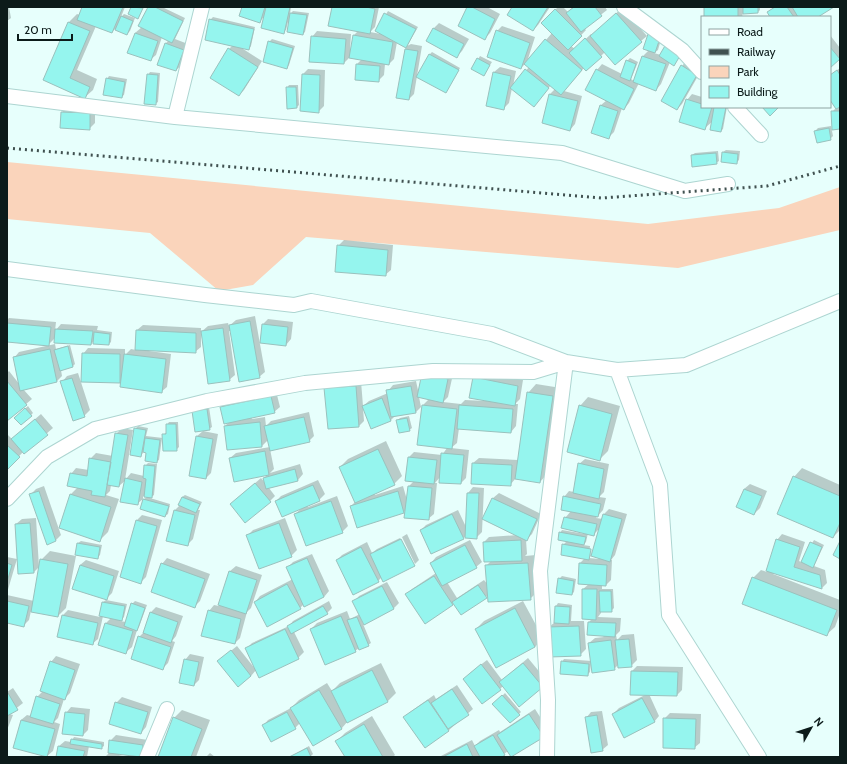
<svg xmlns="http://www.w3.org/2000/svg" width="847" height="764" font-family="Cabin,sans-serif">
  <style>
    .green { fill: #fad4bb }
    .shadow { fill: #0003; fill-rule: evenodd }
    .building { fill: #95f5ee; stroke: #9ac1bd }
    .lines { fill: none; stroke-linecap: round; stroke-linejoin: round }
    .street-casing { stroke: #add5d1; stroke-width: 16 }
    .street { stroke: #fff; stroke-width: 14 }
    .rail { stroke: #405150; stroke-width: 3; stroke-dasharray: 2 4; stroke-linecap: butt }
  </style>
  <rect width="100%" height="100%" fill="#e7fffc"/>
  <path class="green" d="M7 162 648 224 779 208 840 187V230L678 268 306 237 253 285 219 291 150 233 7 219Z"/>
  <path class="shadow" d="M7 7H9L11 18 7 21Z
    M83 7H125L121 17 124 14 135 18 130 31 127 34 115 29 112 32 96 26 77 70 97 79 93 90 84 98 44 80 69 22 77 14 80 15Z
    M132 7H144L138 17 129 14Z
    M149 7H162L185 18 175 39 188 44 182 65 176 70 165 44 169 40 162 37 156 55 150 60 135 33 142 27Z
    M243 7H291L290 14 293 11 309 13 305 32 303 34 288 22 286 30 283 32 264 17 259 22Z
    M333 7H379L375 27 370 32 381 34 376 31 388 11 418 27 407 46 411 44 422 46 414 94 409 99 398 97 405 49 407 47 397 42 394 59 389 64H385L384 75 378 81 356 79 357 64 362 59 349 58 344 63 312 37 317 31 351 34 350 50H351L354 35 359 30Z
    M469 7H487L500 14 490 33 485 38Z
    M513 7H550L538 25 533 30Z
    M558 7H563L568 12 573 7H605L607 10 584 28 586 30 571 46 575 49 591 34 592 35 622 8 647 36 641 41 605 52 587 70 584 68 564 91 582 96 575 124 570 130 543 123 550 94 555 89 551 85 539 100 512 88 509 103 503 109 494 72 500 67 516 71 513 86 529 67 525 64 521 68 497 31 502 26 535 37 527 62 552 33 542 23Z
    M705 7H760V10L758 12 743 13 742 17H705Z
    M774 7H832L816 17H771L768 12Z
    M213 17 255 27 251 46 249 49 240 47 262 61 244 90 239 95 229 49 233 45 210 20Z
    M439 23 469 39 462 51 457 56 427 40 434 28Z
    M651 32 662 36 658 50 654 53 661 55 683 51 674 64 670 62 661 84 656 90 639 83 629 103 624 109 622 108 614 132 608 138 601 105 607 100 597 70 602 64 622 74 627 61 630 58 638 62 631 79 634 81 643 56 649 50 648 34Z
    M830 35 840 48V58L830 67Z
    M272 39 295 46 289 65 287 68 269 42Z
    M432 52 460 68 446 92 429 55Z
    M480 56 492 62 484 75 472 69Z
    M687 60 702 69 682 104 677 109 682 66Z
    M840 68V128L832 112 836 108 830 99V75Z
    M308 69 325 70 324 106 318 112 303 74Z
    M150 72 160 73 158 102 155 104 148 75Z
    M109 76 127 79 124 95 121 97 107 79Z
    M289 85H298L299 105 297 107 287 88Z
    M692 94 702 97V107H727L723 129 721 131 713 121 705 128 687 100Z
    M67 107 95 108V123L89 129 62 112Z
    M831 126 833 136 830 139 815 131 818 128Z
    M726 150 740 151 739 160 736 163 723 152Z
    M718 151 719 161 716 163 692 155 695 153Z
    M344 240 393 245 391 270 385 275 338 246Z
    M255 316 265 372 259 377 231 331H229L235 375 229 380 202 333H201V347L195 352 149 350V351L171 354 167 387 161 392 122 380 119 382 83 354 88 348 125 349V355L131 349 136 350 137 330 143 325 201 328V332L208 326 228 323 229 326 236 320Z
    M9 318 56 322 55 331 61 324 98 326 97 330 112 332 111 342 109 344 94 341 91 344 55 338 48 345 7 341V320Z
    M268 319 293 322 291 339 286 345 263 324Z
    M55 344 56 349 70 345 75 364 73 366 61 370 62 376 57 381 23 389 32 399 7 420V373L9 371 20 385 14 358 19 352Z
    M479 372 523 380 520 399 515 404H518L516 426 511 432 459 428 457 443 451 448 469 450 466 478 461 483 440 477 435 483H437L434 514 428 519 406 510 404 512 357 526 351 506 356 501 340 467 348 459 386 441 402 476 394 484 374 493 375 495 403 486 407 500 409 486 414 481 409 457 414 452 442 455 447 448 423 405 429 399 419 397 421 407 416 412 395 416 390 421 363 408 364 421 359 426 326 388 361 381 363 406 369 401 388 393V391L393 385 416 381 419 395 423 374H453L448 397 443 402 461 404 465 400 486 401 487 400 470 397Z
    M78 373 90 410 84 416 62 382 67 376Z
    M536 384 561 388 548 473 540 482 516 478 510 485 473 463 479 458 518 460 528 393Z
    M276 391 280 407 274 412 251 417 252 419 265 417 266 426 271 421 309 412 314 436 309 441 270 449 274 469 270 473 300 464 303 474 298 480 269 488 275 496 270 501 236 499 261 478 266 484 264 478 268 474 230 458 236 453 270 447 268 440 262 446 228 449 225 426 229 422 221 407 227 402Z
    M588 397 620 406 608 451 599 460 580 406Z
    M28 406 33 413 31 415H18Z
    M209 407 212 427 209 429 193 411Z
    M41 414 53 428 24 453 23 452 7 469V434L12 439Z
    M409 416 412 428 409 430 398 420 400 418Z
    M169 422H178L179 447 176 450 163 435 167 432V425Z
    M138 426 148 428 146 436 163 438H162L159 460 156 462 147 452 144 451 141 456 135 429Z
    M122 428 133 430 125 480 131 473 144 476 145 466 148 463 157 464 154 495 150 498 170 504 168 514 165 516 144 499 147 497 143 496V499L137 504 126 480 119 486 111 485 110 491 106 495 119 499 108 532 99 541 60 528 71 494 78 487 71 474 76 468 89 470 90 459 96 453 113 456 116 434Z
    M203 431 218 434 211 473 206 478 197 436Z
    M585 459 609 464 604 492 599 497 606 498 603 510 596 518 603 519 604 514 609 509 627 514 615 555 611 560H612L611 580 606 585H602V589H613L614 608 611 611H601V613L598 617 621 618 620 631 616 635 617 640 622 635 634 634 637 660 631 666 618 665 614 669 591 662 590 672 587 675 562 662 564 659 592 661 589 643 595 638 604 637 589 622 593 618 583 589 589 584 579 583 580 563 585 558 563 545 567 541 560 533 562 530 585 534 586 533 565 518 571 511 564 497 569 491 574 492 579 464ZM600 528 593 556 591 555 592 547 590 557 592 555 599 558V559L589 558 590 546 583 545 586 542 588 533 594 534Z
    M802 468 840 485V530L833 537 794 477Z
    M318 480 325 494 319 500 307 505 308 507 337 496 348 526 342 532 295 514 303 507 276 501 281 496Z
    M750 484 767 491 760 508 754 514 744 489Z
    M44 486 61 535 56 540 30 495 36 489Z
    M473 487 484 488 482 532 476 538 466 536 463 538 421 530 426 525 458 510 466 527 468 493Z
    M499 493 541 514 532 534 526 540 527 554 525 556 536 555 538 591 530 599 488 595 486 597 454 603 452 604 407 594 412 589 436 573 431 563 436 557 470 540 482 562 476 567 447 582 457 598 484 580 488 585 486 566 491 561 484 542 489 537 518 535 484 519 493 498Z
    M185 495 202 502 198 510H200L193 539 187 545 175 510 180 505 182 497Z
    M142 515 162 520 146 577 141 582 121 577 137 520Z
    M36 518 39 567 34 572 16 524 22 519Z
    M285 518 297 550 291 556 248 535 253 530Z
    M407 534 419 560 415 564 402 537Z
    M782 534 805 542 799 561 801 562 814 540 824 545 814 566 825 570 827 583 822 588 774 573 773 574 840 600V613L835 627 826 635 753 578 761 570 767 572 777 540Z
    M400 538 413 565H415L382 577 378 581 354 593 337 560 342 555 367 542 372 553 377 549Z
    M81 541 102 545 100 555 97 558 78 543Z
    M50 551 76 556 66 608 58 616 31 611 29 620 24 625 7 622V595L34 601 41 560Z
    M312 554 329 591 324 597 304 604 300 608 255 602 260 596 293 579 288 567 293 562Z
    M7 557 17 559 7 593Z
    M167 558 210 574 200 601 194 607 162 564Z
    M86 560 119 571 112 593 106 599 80 565Z
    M236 566 262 575 251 608 247 612 240 638 235 643 209 611 214 605 219 606 230 571Z
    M562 576 576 579 574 592 572 594 559 579Z
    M387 582 399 603 393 609 361 619 371 643 368 645 359 648 355 651 311 629 317 623 347 611 350 619 360 614 354 602 359 596Z
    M106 600 127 604 124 617 120 621 126 622 132 604 135 601 147 605 139 627 137 630 132 647 126 652 106 623 111 618 103 616 98 639 92 644 58 636 63 615 68 610 100 617 103 602Z
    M329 601 332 608 327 613 294 632 304 652 298 658 246 649 252 643 289 626 293 621Z
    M523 601 543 638 535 647 476 629 484 621Z
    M558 603 572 605 571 621H584L586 649 580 655 549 627 555 622 556 606Z
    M156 607 183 616 176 636 172 641 175 642 168 663 163 668 139 637 144 632 151 612Z
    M237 646 256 670 251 676 218 661Z
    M190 654 204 657 199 680 194 685 185 660Z
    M56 656 80 664 70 693 64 699 58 718 54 722 60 724 53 751 47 756 21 720 27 715 31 716 37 697 43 691 51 662Z
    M528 658 547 681 542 686H503L500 689 470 673 487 660 502 680Z
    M381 663 396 693 388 701 348 721 342 728 314 745 300 723 295 728 263 726 268 720 291 708 299 700 327 683 332 691 340 683Z
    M637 666 683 667 682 690 677 695 649 694 659 716 654 722 613 714 619 708 647 694 632 671Z
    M457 685 473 709 449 730 425 747 405 717 410 712 434 695 436 699Z
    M13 688 23 703 9 714 13 715 7 730V692Z
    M505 693 521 712 519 714 494 704Z
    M122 697 152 707 146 727 141 733 116 703Z
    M71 707 90 709 88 730 83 735 66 713Z
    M535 709 549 731 508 751 500 757H439L472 740 475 746 480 741 499 730 500 732Z
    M182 710 210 720 196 757H159L174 718Z
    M602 711 608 745 602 750 586 718 591 712Z
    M670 713 701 714 700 743 694 748 664 719Z
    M372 716 395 755 393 757H346L337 741 345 733Z
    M116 735 148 740 146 751 119 753V755L127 757H105L109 753 110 741Z
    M74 737 104 742V746L101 748 89 746 87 757H57L59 746 65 741 71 742Z
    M309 746 313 754 311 756 290 757Z
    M210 753 215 757H206Z"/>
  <path class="building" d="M82 7H123L112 33 77 20Z
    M131 7 143 8 138 19 128 14Z
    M148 7H155L183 21 172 43 138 26Z
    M242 7H265L260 23 239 16Z
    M266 7H290L284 34 261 28Z
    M332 7H366L375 9 370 34 328 26Z
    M467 7H472L495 19 485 40 458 26Z
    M512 7H548L533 31 507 15Z
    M574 7H595L602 16 581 32 566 13Z
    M704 7H738V17H704Z
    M743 7H758V13L743 14Z
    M775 7H787L794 17H770L767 12Z
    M792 7H834L818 17H798Z
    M555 9 582 36 568 50 541 23Z
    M290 13 307 15 303 35 287 32Z
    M384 13 416 29 406 48 375 31Z
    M616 13 642 42 615 65 590 36Z
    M121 16 133 21 127 35 115 30Z
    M209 19 254 29 249 50 205 40Z
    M68 22 90 31 70 78 90 87 85 99 43 80Z
    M433 28 464 44 457 58 426 41Z
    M496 30 530 43 521 69 487 57Z
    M135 33 158 41 151 61 127 53Z
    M648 34 660 38 655 53 643 49Z
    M353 35 393 42 389 65 349 58Z
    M311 36 346 39 344 64 309 62Z
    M585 38 602 57 586 71 569 53Z
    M545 39 582 70 561 95 524 64Z
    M268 41 293 48 287 69 263 62Z
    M165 43 184 50 176 71 157 65Z
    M666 44 681 54 674 66 659 56Z
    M830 47 840 59 830 68Z
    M228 48 258 67 239 96 210 78Z
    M405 49 418 51 409 100 396 98Z
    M429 54 459 70 446 93 416 77Z
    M642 56 666 64 656 91 633 82Z
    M477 58 490 65 484 76 471 69Z
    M626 60 636 64 630 81 620 77Z
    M356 64 380 66 379 82 355 80Z
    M681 65 697 75 677 110 661 101Z
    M525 69 549 88 534 107 510 88Z
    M596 69 634 89 624 110 585 90Z
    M837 70 840 75V107L836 109 830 100V75Z
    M493 72 511 76 504 110 486 106Z
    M147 74 158 75 156 105 144 104Z
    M302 74 320 75 319 113 300 111Z
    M106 78 125 82 122 98 103 95Z
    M286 87H296L297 108 287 109Z
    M549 94 578 101 570 131 542 123Z
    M686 99 702 104V107H712L705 130 679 122Z
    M600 105 618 111 609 139 591 133Z
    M714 107H726L721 132 710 130Z
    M762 107H777L778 108 770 116Z
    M831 111H840V129L832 130Z
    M61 112 90 113V130L60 128Z
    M829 128 831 140 817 143 814 131Z
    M722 152 738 154 737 164 721 162Z
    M716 153 717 164 692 167 691 155Z
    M337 245 388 250 386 276 335 272Z
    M250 321 260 378 239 382 229 325Z
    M7 323 51 327 49 346 7 342Z
    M262 324 288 327 286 346 260 343Z
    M223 328 230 381 208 384 201 331Z
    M55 329 93 331 91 345 54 343Z
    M136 330 196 333V353L135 350Z
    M94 332 110 334 109 345 93 344Z
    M68 346 73 367 60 371 54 350Z
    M50 349 57 382 20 391 13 357Z
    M82 353 120 354V383L81 382Z
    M124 354 166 359 162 393 120 387Z
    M422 373 448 379 443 403 417 397Z
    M473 377 518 386 515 406 469 398Z
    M72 378 85 417 73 421 60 381Z
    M7 381 27 405 7 421Z
    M356 386 359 427 328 429 324 388Z
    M411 386 416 413 391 417 386 390Z
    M527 392 553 396 540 483 515 479Z
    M271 396 275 413 224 424 220 407Z
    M382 398 391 421 371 429 362 406Z
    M422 405 457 409 452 449 417 445Z
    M459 405 513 409 511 433 457 429Z
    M579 405 612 414 600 461 567 452Z
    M25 408 32 416 21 425 14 418Z
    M207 409 210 430 195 432 192 411Z
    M304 417 310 442 270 451 264 426Z
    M407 418 410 431 399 433 396 420Z
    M35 419 48 435 24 454 11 439Z
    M260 422 262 447 227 450 224 426Z
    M166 424H176L177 451H163L162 434H166Z
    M134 428 146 430 141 457 130 455Z
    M115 433 128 435 119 487 107 485Z
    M196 436 213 439 206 479 189 476Z
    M145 438 160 440 157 463 145 461 146 453 143 452Z
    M7 445 20 457 7 470Z
    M378 449 395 485 355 503 339 467Z
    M265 451 269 475 234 482 229 458Z
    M441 453 464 455 461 484 439 483Z
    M408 457 437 460 434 484 405 481Z
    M89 458 111 462 105 497 91 495 92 491 67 486 70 473 87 476Z
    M472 463 512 465 511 486 471 484Z
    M578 463 604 469 599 499 573 493Z
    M144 465 155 466 152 498 144 497 146 479 143 478Z
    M295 469 298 481 266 489 263 478Z
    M793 476 840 496V523L833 538 777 514Z
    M125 478 142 482 138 505 120 502Z
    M255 483 271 502 245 523 230 504Z
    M313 485 320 501 282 517 275 501Z
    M408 486 432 488 429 520 404 518Z
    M744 489 762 496 754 515 736 507Z
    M39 491 56 541 47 545 29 494Z
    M398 491 404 513 357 528 350 506Z
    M467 493H479L477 539 465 538Z
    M70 494 111 507 100 542 59 528Z
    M563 496 601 504 598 517 561 510Z
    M182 497 200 504 196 513 178 505Z
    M492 498 537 519 527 541 482 519Z
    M143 499 169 506 165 517 140 509Z
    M331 501 343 533 306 546 294 514Z
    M174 510 195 515 188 546 166 541Z
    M452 514 464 539 431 554 420 530Z
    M603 514 622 519 610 562 591 556Z
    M564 517 597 524 594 536 561 528Z
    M136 520 157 526 141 584 120 577Z
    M30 523 34 573 18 574 15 524Z
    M279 523 292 557 259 569 246 535Z
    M559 532 586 537 584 545 558 540Z
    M401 539 415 566 383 582 370 554Z
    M776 539 800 547 794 567 820 575 822 589 766 571Z
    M521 540 522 561 484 562 483 542Z
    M840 541V559L833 555Z
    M810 542 822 547 813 568 801 562Z
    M77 543 100 547 98 559 75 555Z
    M562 544 591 549 589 560 561 555Z
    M465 545 477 568 442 586 430 563Z
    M361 547 379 582 353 595 336 560Z
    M307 558 324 597 304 607 286 567Z
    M40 559 68 564 58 617 31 612Z
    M7 563 12 565 7 582Z
    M161 563 205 579 195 608 151 592Z
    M528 563 531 600 488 602 485 565Z
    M579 563 607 565 606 586 578 584Z
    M80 565 114 576 107 600 72 589Z
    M229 571 257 580 246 614 218 605Z
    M434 576 453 605 425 624 405 594Z
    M752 577 837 610 827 636 742 604Z
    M558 578 574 581 572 595 556 593Z
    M287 584 301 609 267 627 254 602Z
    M478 585 487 598 461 615 452 602Z
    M382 586 394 609 364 625 352 601Z
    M582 589H597L596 620 582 619Z
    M599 591H611L612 612H600Z
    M7 601 29 606 24 627 7 623Z
    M102 602 125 606 122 621 99 616Z
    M131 603 145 608 137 631 124 626Z
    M323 606 328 614 291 634 287 626Z
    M555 606 570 607 569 624 554 623Z
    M515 608 535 647 496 668 475 629Z
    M208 610 241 619 235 644 201 636Z
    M150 612 178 622 171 643 143 633Z
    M62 615 98 623 93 645 57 637Z
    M341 616 356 652 325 665 310 629Z
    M357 617 369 646 359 650 347 620Z
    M588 622 616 623 615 637 587 635Z
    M105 623 133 631 126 654 98 645Z
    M579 626 581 656 549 657 548 627Z
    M285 629 299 659 259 678 245 648Z
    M138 636 171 647 163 670 131 659Z
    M629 639 632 667 618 668 615 640Z
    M611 640 615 670 592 673 588 643Z
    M231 650 251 676 238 687 217 661Z
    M184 659 199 662 194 686 179 683Z
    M50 661 75 670 65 700 40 691Z
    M561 661 589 664 588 676 560 674Z
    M523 663 543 687 519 707 499 682Z
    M481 664 501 690 482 704 463 679Z
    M372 670 388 702 347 723 331 691Z
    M631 671 678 672 677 696 630 695Z
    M452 689 469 715 448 729 431 703Z
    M319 690 342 729 313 746 290 708Z
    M8 693 18 710 7 716V694Z
    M502 695 520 715 510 723 492 704Z
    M36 696 60 704 53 724 30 717Z
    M642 698 655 722 624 738 612 714Z
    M428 700 449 731 425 748 403 717Z
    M115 702 148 712 141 734 109 724Z
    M65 712 85 714 83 736 62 734Z
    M287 712 296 729 271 742 262 725Z
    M529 714 544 737 511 757 497 735Z
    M597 715 603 751 591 753 585 717Z
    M173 717 202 729 191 757H158Z
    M663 718 696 719 695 749 663 748Z
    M21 720 55 729 47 757 13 748Z
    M364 724 383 757H345L335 741Z
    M493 735 505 755 502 757H480L474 746Z
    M71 739 102 744V749L70 744Z
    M109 740 143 745 141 757 108 753Z
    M467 744 473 757H443Z
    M58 746 85 751 83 757H56Z
    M307 748 311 757H289Z"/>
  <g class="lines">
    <defs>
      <path id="street" d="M624 7 682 50 702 72
        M7 96 175 117 562 153 685 191 728 184
        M735 107 761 135
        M175 117 202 7
        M7 269 205 295 294 305 311 301 492 334 566 362 617 370 686 365 840 301
        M617 370 660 485 669 615 759 757
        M7 499 47 457 95 429 207 401 305 383 433 371 533 372 566 362 540 571 548 700 547 757
        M147 757 167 709"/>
    </defs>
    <use href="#street" class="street-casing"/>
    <use href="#street" class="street"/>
    <path class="rail" d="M7 148 602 198 767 186 840 166"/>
  </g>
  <rect width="847" height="764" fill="none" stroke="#0c1b1a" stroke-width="16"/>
  <rect x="701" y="16" width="130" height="92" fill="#e7fffc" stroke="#8fa4a2"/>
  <rect x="709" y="29" width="20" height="6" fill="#ffffff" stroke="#8fa4a2"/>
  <text x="737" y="36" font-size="12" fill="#0c1b1a">Road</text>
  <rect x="709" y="49" width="20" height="6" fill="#405150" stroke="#8fa4a2"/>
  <text x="737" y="56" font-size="12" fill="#0c1b1a">Railway</text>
  <rect x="709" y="66" width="20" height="12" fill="#fad4bb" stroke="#8fa4a2"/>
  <text x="737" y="76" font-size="12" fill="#0c1b1a">Park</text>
  <rect x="709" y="86" width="20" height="12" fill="#95f5ee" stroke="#8fa4a2"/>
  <text x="737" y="96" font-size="12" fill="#0c1b1a">Building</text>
  <g transform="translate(811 728) rotate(51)" stroke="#e7fffc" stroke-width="3" paint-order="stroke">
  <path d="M0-3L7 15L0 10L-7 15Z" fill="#0c1b1a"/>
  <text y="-6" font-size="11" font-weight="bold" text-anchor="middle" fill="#0c1b1a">N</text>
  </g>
  <path d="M18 34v6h54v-6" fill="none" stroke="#0c1b1a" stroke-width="2"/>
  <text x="24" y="34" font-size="12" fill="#0c1b1a" stroke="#e7fffc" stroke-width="3" paint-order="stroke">20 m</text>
</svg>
